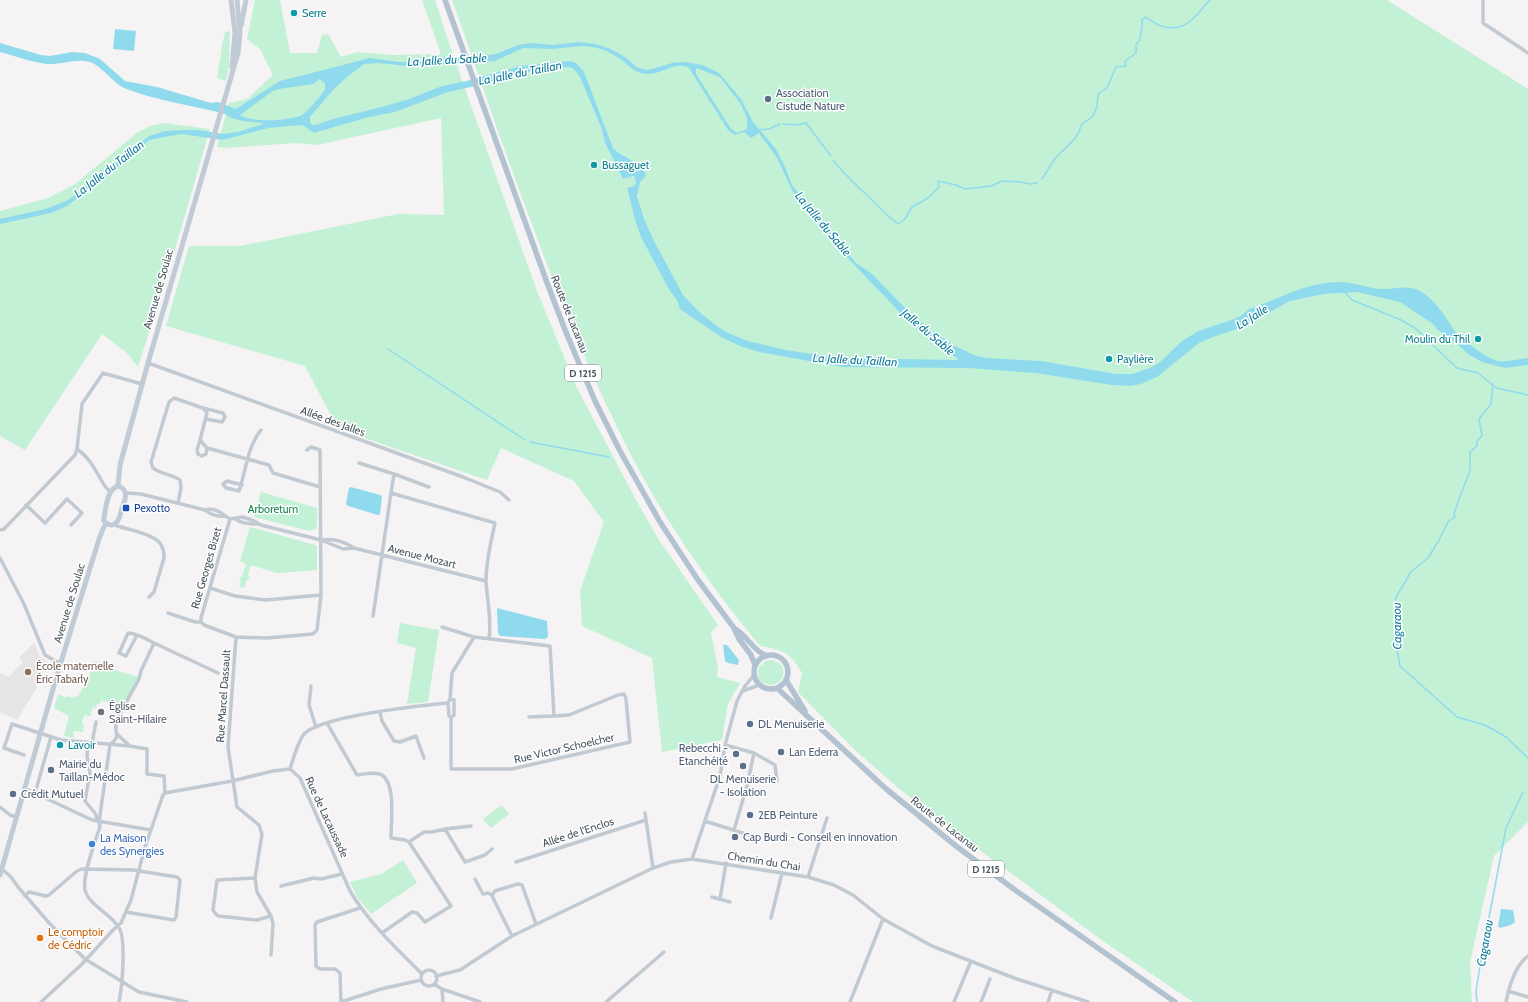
<svg xmlns="http://www.w3.org/2000/svg" width="1528" height="1002" font-family="Cabin,sans-serif">
  <style>
    .education { fill: #e6e4e5 }
    .green { fill: #c3f1d5; fill-rule: evenodd }
    .water { fill: #90daee; fill-rule: evenodd }
    .lines { fill: none; stroke-linecap: round; stroke-linejoin: round }
    .stream { stroke: #90daee; stroke-width: 1.5 }
    .minor { stroke: #c1cad2; stroke-width: 3.5 }
    .secondary { stroke: #c1cbd6; stroke-width: 5 }
    .primary { stroke: #b3c2d1; stroke-width: 5.5 }
    .culture-dot { fill: #0f9aa8; stroke: #fff; stroke-width: 1.5 }
    .service-dot { fill: #5c6f8a; stroke: #fff; stroke-width: 1.5 }
    .transit-dot { fill: #1a4fb4; stroke: #fff; stroke-width: 1.5 }
    .education-dot { fill: #8d6e63; stroke: #fff; stroke-width: 1.5 }
    .worship-dot { fill: #6b7280; stroke: #fff; stroke-width: 1.5 }
    .shop-dot { fill: #3f7fe0; stroke: #fff; stroke-width: 1.5 }
    .food-dot { fill: #e8710a; stroke: #fff; stroke-width: 1.5 }
    .labels { text-anchor: middle; stroke-width: 3; stroke-linejoin: round; paint-order: stroke }
    .shield { fill: #fff; stroke: #808990; stroke-width: 1 }
    .shield-label { font-size: 10px; font-weight: bold; fill: #4a5661 }
    .culture-label { font-size: 11px; fill: #0d838f; stroke: #fff; text-anchor: start }
    .service-label { font-size: 11px; fill: #4e5e75; stroke: #fff; text-anchor: start }
    .street-label { font-size: 11px; fill: #4a5661; stroke: #fff }
    .transit-label { font-size: 11px; fill: #164399; stroke: #fff; text-anchor: start }
    .park-label { font-size: 11px; fill: #17864f; stroke: #fff }
    .education-label { font-size: 11px; fill: #785e54; stroke: #fff; text-anchor: start }
    .worship-label { font-size: 11px; fill: #5b616d; stroke: #fff; text-anchor: start }
    .shop-label { font-size: 11px; fill: #366cbe; stroke: #fff; text-anchor: start }
    .food-label { font-size: 11px; fill: #c56008; stroke: #fff; text-anchor: start }
    .water-label { font-size: 12px; font-style: italic; fill: #0c7c9b; stroke: #fff }
  </style>
  <rect width="100%" height="100%" fill="#f5f3f3"/>
  <path class="education" d="M34 643 39 655 47 662 36 689 17 720 0 712V673L9 677 23 662 19 657Z"/>
  <path class="green" d="M255 0H280L290 53H317L322 35 328 34 341 57 357 52 393 55 441 54 422 0H435L452 52 537 291 576 386 635 498 659 540 718 625 711 633 718 668 717 677 740 683 728 704 722 740 662 752 652 658 582 626 580 591 604 522 574 481 501 448 487 480 338 429 305 366 166 326 189 246H240L398 214 444 215 441 118 317 145 295 143 225 148 217 147 229 103 247 99 273 75 260 49 247 39Z
    M452 0H1387L1528 89V822L1494 856 1470 962 1472 1002H1193L1103 941 943 823 897 787 854 749 798 692 802 673C790 652 782 650 760 646 710 586 665 521 629 451 556 307 506 152 452 0ZM601 128H605C608 135 610 145 616 151 624 160 645 162 646 176 631 186 639 206 644 219L634 216 627 188 634 186 636 183 634 176 623 179 605 143Z
    M230 31 229 67 226 81 217 78 223 40 224 38 225 32Z
    M164 123 210 129 173 256 138 367 127 353 102 334 25 450 0 436V211L48 198 75 184 137 133 150 126Z
    M261 492 317 508V524L316 529 309 531 254 517Z
    M250 527 315 545 317 547V570L277 573 251 565 248 574 250 578 247 580 244 588 239 587 241 582 239 578 242 576 246 564 240 561Z
    M400 623 439 630 428 702 407 704 416 648 397 643Z
    M772 660C777 661 782 664 783 669 788 692 748 689 760 665H762L765 661Z
    M94 661 118 671 139 677 119 714 112 712 114 704 101 700 100 704H97L95 708 92 707 91 716 84 715 82 724 84 725 83 732 74 731 73 738 64 736 69 716 54 708 58 694 66 698 67 696 73 698 75 696 78 697 90 673Z
    M502 805 509 814 491 828 483 819Z
    M403 860 417 883 371 914 357 897 350 882 381 874Z"/>
  <path class="water" d="M115 29 136 31 134 51 113 49Z
    M579 42 595 44 611 49 625 57 638 68 648 70 672 63 685 62 702 65 719 73 741 99 753 122 776 149 785 167 792 185 856 263 872 274 909 312 927 327 953 345 974 355 986 358 1041 361 1116 374H1132L1150 368 1160 362 1182 341 1198 331 1234 319 1242 315 1249 309C1279 299 1307 282 1339 282 1354 282 1367 288 1381 289 1395 290 1407 284 1420 291 1434 299 1444 314 1452 327 1456 336 1489 360 1498 361 1508 362 1518 359 1528 358V365L1505 368 1482 362 1468 354 1454 341 1438 330 1433 324 1400 302 1357 292 1324 294 1290 301 1242 327 1213 337 1199 343 1157 377 1141 384 1130 386 1112 385 1036 373 968 368 842 367 759 352 740 346 721 337 680 309 677 300 670 291 641 237 635 220 627 188 634 186 636 183 634 176 623 179 605 143 601 127 580 77 574 69 569 67 520 73 502 80 448 92 395 112 369 117 314 133 304 126 300 125 268 128 222 140 182 134 153 139 148 141 123 163 67 206 51 213 0 224V219L45 209 64 202 74 196 149 136 165 131 184 130H199L223 134 238 132 263 124 262 123C250 122 234 121 225 114 192 105 156 101 124 88 112 82 102 66 90 62 75 58 62 65 47 64 31 62 15 56 0 52V43L41 55 50 56 72 52 85 53 100 59 125 81 157 87 211 103 218 102 236 109 280 81 370 58 399 62H418L446 57H472L496 54 518 45 533 43 553 45ZM582 46C596 46 609 51 620 59 629 65 635 74 647 74 661 75 676 60 689 68L728 130 735 135 744 132 751 138 759 133 777 158 793 192 841 251 912 325 958 359V360L837 358 786 350 748 341 728 333 718 327 698 311 683 295 654 241 644 219 637 196 640 182 646 176C645 163 622 158 613 148L584 72 576 63 571 61 520 66 467 81 442 86 409 99 382 107 333 119 316 125H312L310 121V117L332 91 347 77 364 64 378 63 408 66 495 61 523 48 552 49ZM697 68 720 77 740 103 747 118V129L737 133 731 129 696 74V69ZM320 79 325 84V89C322 95 308 111 302 115 290 121 251 123 240 115L273 91 279 89 313 84Z
    M351 487 380 495 382 497 380 514 378 515 348 506 346 504 349 488Z
    M497 608 547 621 548 637 545 639 500 636 498 633Z
    M723 645H727L739 660 738 665 728 663 725 661Z
    M1501 909 1513 910 1515 922 1511 925 1500 928 1498 926Z"/>
  <g class="lines">
    <path class="stream" d="M783 124 797 125 806 123 831 156
      M759 130 769 129 780 124
      M833 160C846 177 862 190 877 205 884 212 890 218 898 224L905 219 912 207 928 198 939 187 938 181 956 185 965 189 991 186 1002 181 1021 182 1030 184 1037 183
      M1042 179C1046 173 1050 166 1054 160 1063 148 1078 141 1081 125L1093 116 1097 107 1098 94 1107 88 1116 67 1126 66 1125 61 1136 53V44L1140 40C1140 33 1143 27 1142 20L1145 17C1151 20 1158 26 1165 27 1188 32 1196 14 1210 0
      M1345 292 1352 300 1401 320 1415 328 1457 368 1478 373 1496 388 1528 395
      M1434 322 1442 329
      M388 349 525 440
      M1493 384 1491 404 1479 419 1482 436 1477 441V446L1470 452V470L1454 513 1455 517 1448 522 1439 540 1428 558 1411 572 1396 597 1395 638 1400 666 1457 717 1485 725 1506 737 1528 758
      M530 442 609 457
      M1477 1002 1476 991 1481 960 1506 828 1523 792"/>
    <path class="minor" d="M1483 0V23L1528 53
      M148 363 463 477 500 492 509 500
      M203 408 223 413 225 417 222 422 206 419
      M200 440 197 450 198 454 202 456 206 454 207 448
      M77 449C86 455 91 462 96 471 101 478 103 487 111 492
      M359 463 394 474 391 493
      M394 474 429 487
      M242 485 227 481 223 484 226 488 239 491C246 471 247 447 261 430
      M126 493 141 494 205 510C217 507 221 514 230 519L242 517 252 520 261 525 321 540 343 549 354 548
      M178 503 181 488 180 480C171 474 161 474 153 468L151 462 169 402 174 398 203 408 207 413 200 440 207 448 269 465 273 473 320 487
      M26 505 45 523 67 499 82 513 71 525
      M205 510C211 515 217 517 225 516
      M236 519C241 524 251 524 258 524
      M115 524 117 526C127 529 152 534 159 542 163 546 164 553 164 558L154 592 149 597
      M0 530 4 529 75 455 77 449 82 404 103 373 142 384
      M322 540C333 538 345 542 354 548L486 581
      M0 558 24 604 45 655 55 661 61 663
      M210 588 235 596 266 600 321 595
      M168 613 195 622H201
      M373 616 391 493 495 523C491 542 486 561 486 581 487 600 492 620 489 639
      M201 622 204 625 236 637 267 638 313 634 317 630 321 595 320 450 311 447 307 450
      M201 622V618L230 519
      M442 627 474 637 550 646 554 716 569 715 618 695 624 694 626 699 630 742 512 769H451V717L449 716 448 703 450 699 452 673 474 637
      M137 635 126 656 119 653 128 633C137 633 146 639 154 643
      M236 637 228 747 237 807 259 825 262 834 255 878 257 892 271 916 273 924 271 955
      M311 686 309 705 316 727
      M743 691 759 685
      M450 699 454 700V715L451 717
      M380 712 382 721 394 741 400 742 416 736 424 758
      M529 717 554 716
      M327 723 357 775C364 774 376 771 382 775 396 784 391 822 391 838L405 840 409 842
      M118 735 130 746
      M88 743 87 756 90 773 85 801 95 813 98 821
      M92 743 96 722
      M725 745 754 753 775 765 777 781
      M24 755 4 748 12 724 61 740 130 746 147 749V774L164 776 165 793
      M290 769C293 760 298 740 305 733 327 715 418 706 448 703
      M24 788 92 820 151 830
      M35 793 51 737
      M165 793 232 781 273 771 290 769 300 778 350 891C369 923 396 948 422 974
      M0 807 10 815 16 817
      M645 813 653 868
      M705 821 758 838
      M445 829 471 826
      M734 830 747 786 754 753
      M409 842 424 832H432L445 829 465 862 485 855 492 849
      M692 859 720 776 725 745 737 701 745 686 754 675
      M516 862 646 820
      M1 868 11 877 18 887 50 924 85 959 139 992 187 1002
      M808 877 827 818
      M255 878 217 880 213 910 215 913 218 916 257 920 271 916
      M475 879 483 894 488 893 492 895
      M281 886 314 878 321 879 342 874
      M25 896 29 892 46 896 49 895 77 871 82 869 133 870 177 877 180 880 176 917 174 920 126 912
      M712 897 730 902
      M720 899 726 863
      M360 908 317 922 315 925 316 966 320 969H335L340 973 341 1002 381 989 421 980
      M771 918 782 873
      M382 933 412 912 417 913 425 922 451 906 409 842
      M512 936 493 898 492 895 495 891 518 884 522 885 536 924
      M421 978a8 8 0 1 1 16 0a8 8 0 1 1-16 0Z
      M436 976 460 970 512 936 653 868 671 862 692 859 808 877 834 885 853 895 883 919 932 946 1014 978 1088 1002
      M434 984 442 989 480 1002
      M442 989 443 1002
      M1508 991 1528 997
      M41 1002 82 964 114 929 121 923 131 900 145 847 163 795 165 793
      M119 1002C122 987 127 937 118 926 110 914 88 904 85 890 82 876 95 842 100 827L99 822 110 745C121 735 115 736 116 725 117 718 134 688 139 679L141 671 154 643 218 673
      M606 1002 664 952
      M850 1002 883 919
      M954 1002 971 961
      M981 1002 990 979
      M1048 1002 1052 990
      M1506 1002C1509 987 1515 966 1528 956"/>
    <path class="secondary" d="M231 0 235 33 232 67
      M241 26 246 0
      M118 486 120 465 148 363 238 53 240 33 237 0
      M118 486C121 487 124 489 125 492 127 497 124 503 122 508 120 517 116 532 104 521V517C106 508 107 489 118 486Z
      M0 875 57 675 99 539 103 529 106 523"/>
    <path class="primary" d="M445 0 546 280 565 330 595 401 620 451 660 522 698 580 734 628 739 639 751 655 755 665
      M735 629C747 636 753 650 766 656
      M754 672a17 17 0 1 1 34 0a17 17 0 1 1-34 0Z
      M786 680 805 711
      M777 688 885 788 956 846 1015 890 1175 1002"/>
  </g>
  <g class="culture-dot">
    <circle cx="294" cy="13" r="4"/>
    <circle cx="594" cy="165" r="4"/>
    <circle cx="1478" cy="339" r="4"/>
    <circle cx="1109" cy="359" r="4"/>
    <circle cx="60" cy="745" r="4"/>
  </g>
  <g class="service-dot">
    <circle cx="768" cy="99" r="4"/>
    <circle cx="750" cy="724" r="4"/>
    <circle cx="781" cy="752" r="4"/>
    <circle cx="736" cy="754" r="4"/>
    <circle cx="743" cy="766" r="4"/>
    <circle cx="51" cy="770" r="4"/>
    <circle cx="13" cy="794" r="4"/>
    <circle cx="750" cy="815" r="4"/>
    <circle cx="735" cy="837" r="4"/>
  </g>
  <rect class="transit-dot" x="122" y="504" width="8" height="8" rx="2"/>
  <circle class="education-dot" cx="28" cy="672" r="4"/>
  <circle class="worship-dot" cx="101" cy="712" r="4"/>
  <circle class="shop-dot" cx="92" cy="844" r="4"/>
  <circle class="food-dot" cx="40" cy="938" r="4"/>
  <g class="labels">
    <g class="shield">
      <rect x="565" y="365" width="36" height="16" rx="3"/>
      <rect x="968" y="861" width="36" height="16" rx="3"/>
    </g>
    <g class="shield-label">
      <text x="583" y="377">D 1215</text>
      <text x="986" y="873">D 1215</text>
    </g>
    <g class="culture-label">
      <text x="302" y="17">Serre</text>
      <text x="602" y="169">Bussaguet</text>
      <text x="1470" y="343" text-anchor="end">Moulin du Thil</text>
      <text x="1117" y="363">Paylière</text>
      <text x="68" y="749">Lavoir</text>
    </g>
    <g class="service-label">
      <text x="776" y="97">Association<tspan x="776" dy="13">Cistude Nature</tspan></text>
      <text x="758" y="728">DL Menuiserie</text>
      <text x="728" y="752" text-anchor="end">Rebecchi -<tspan x="728" dy="13">Etanchéité</tspan></text>
      <text x="789" y="756">Lan Ederra</text>
      <text x="59" y="768">Mairie du<tspan x="59" dy="13">Taillan-Médoc</tspan></text>
      <text x="743" y="783" text-anchor="middle">DL Menuiserie<tspan x="743" dy="13">- Isolation</tspan></text>
      <text x="21" y="798">Crédit Mutuel</text>
      <text x="758" y="819">2EB Peinture</text>
      <text x="743" y="841">Cap Burdi - Conseil en innovation</text>
    </g>
    <g class="street-label">
      <text transform="translate(158 289) rotate(-74)" y="4">Avenue de Soulac</text>
      <text transform="translate(570 314) rotate(68)" y="4">Route de Lacanau</text>
      <text transform="translate(333 421) rotate(20)" y="4">Allée des Jalles</text>
      <text transform="translate(422 556) rotate(14)" y="4">Avenue Mozart</text>
      <text transform="translate(206 568) rotate(-74)" y="4">Rue Georges Bizet</text>
      <text transform="translate(69 603) rotate(-73)" y="4">Avenue de Soulac</text>
      <text transform="translate(223 696) rotate(-86)" y="4">Rue Marcel Dassault</text>
      <text transform="translate(564 748) rotate(-13)" y="4">Rue Victor Schoelcher</text>
      <text transform="translate(327 817) rotate(65)" y="4">Rue de Lacaussade</text>
      <text transform="translate(945 824) rotate(38)" y="4">Route de Lacanau</text>
      <text transform="translate(578 832) rotate(-18)" y="4">Allée de l'Enclos</text>
      <text transform="translate(764 861) rotate(9)" y="4">Chemin du Chai</text>
    </g>
    <g class="transit-label">
      <text x="134" y="512">Pexotto</text>
    </g>
    <g class="park-label">
      <text x="273" y="513">Arboretum</text>
    </g>
    <g class="education-label">
      <text x="36" y="670">École maternelle<tspan x="36" dy="13">Éric Tabarly</tspan></text>
    </g>
    <g class="worship-label">
      <text x="109" y="710">Église<tspan x="109" dy="13">Saint-Hilaire</tspan></text>
    </g>
    <g class="shop-label">
      <text x="100" y="842">La Maison<tspan x="100" dy="13">des Synergies</tspan></text>
    </g>
    <g class="food-label">
      <text x="48" y="936">Le comptoir<tspan x="48" dy="13">de Cédric</tspan></text>
    </g>
    <g class="water-label">
      <text transform="translate(447 60) rotate(-3)" y="4">La Jalle du Sable</text>
      <text transform="translate(520 73) rotate(-11)" y="4">La Jalle du Taillan</text>
      <text transform="translate(109 169) rotate(-38)" y="4">La Jalle du Taillan</text>
      <text transform="translate(823 224) rotate(50)" y="4">La Jalle du Sable</text>
      <text transform="translate(1252 317) rotate(-32)" y="4">La Jalle</text>
      <text transform="translate(928 332) rotate(40)" y="4">Jalle du Sable</text>
      <text transform="translate(855 360) rotate(3)" y="4">La Jalle du Taillan</text>
      <text transform="translate(1397 626) rotate(-91)" y="4">Cagaraou</text>
      <text transform="translate(1485 943) rotate(-80)" y="4">Cagaraou</text>
    </g>
  </g>
</svg>
